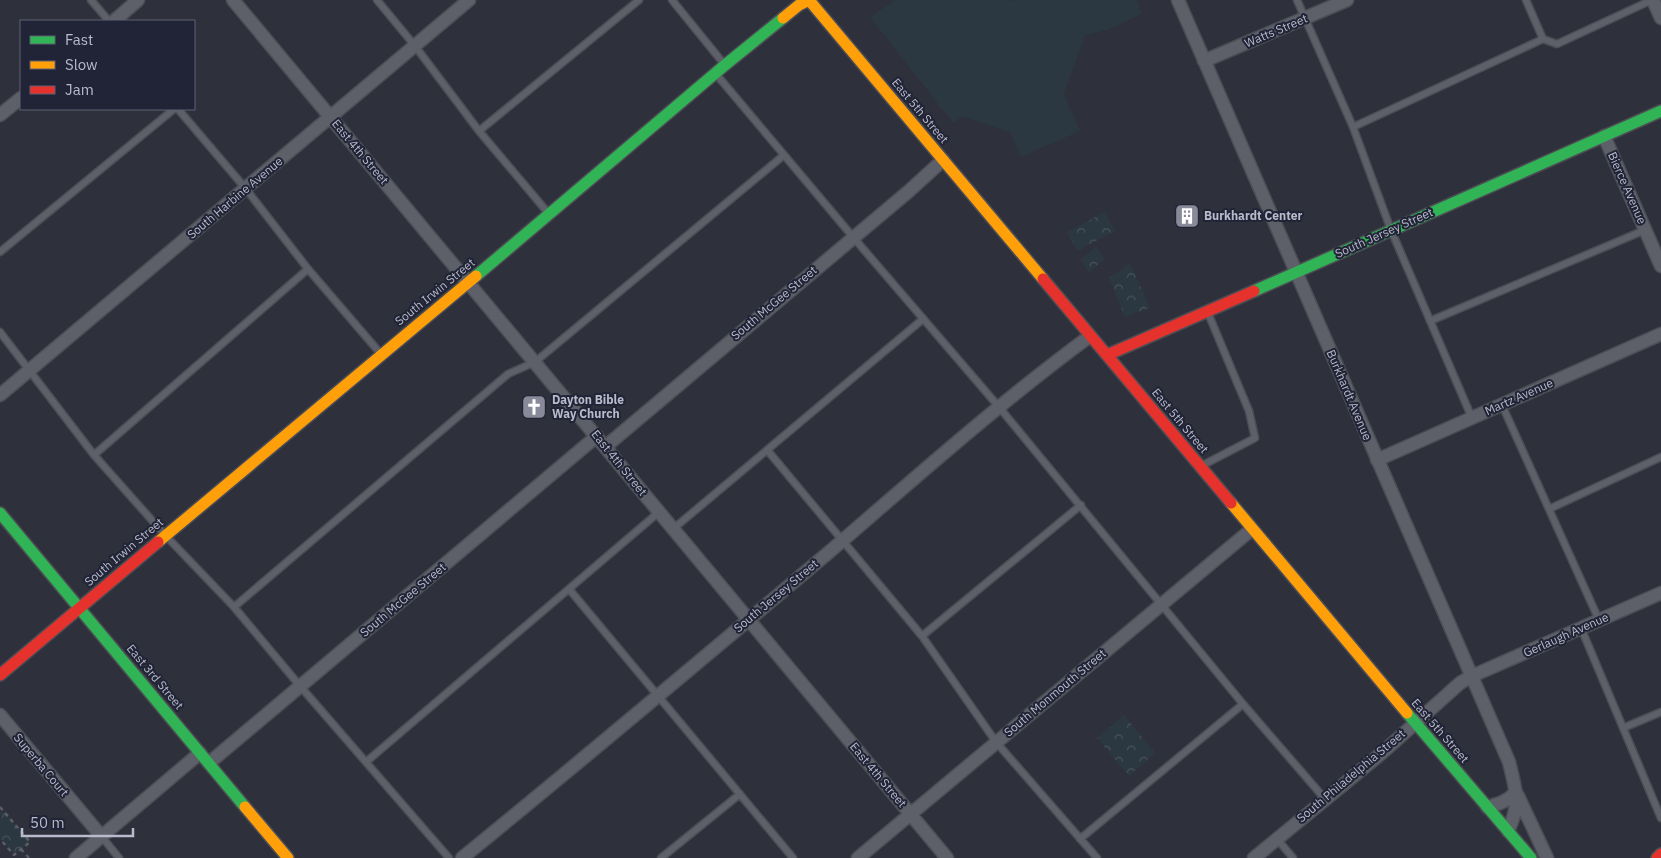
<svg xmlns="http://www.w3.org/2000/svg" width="1661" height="858" font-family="'IBM Plex Sans',sans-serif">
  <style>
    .park { fill: url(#park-crowns) }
    .pitch { fill: #2b3841 }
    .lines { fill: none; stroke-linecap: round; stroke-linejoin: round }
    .lane-casing { stroke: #4c4d55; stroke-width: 9 }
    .street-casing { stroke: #4c4d55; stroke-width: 15 }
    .fast-casing { stroke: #4c4d55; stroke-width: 14 }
    .slow-casing { stroke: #4c4d55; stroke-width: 14 }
    .jam-casing { stroke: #4c4d55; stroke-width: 14 }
    .path { stroke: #5b5e66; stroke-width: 2.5; stroke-dasharray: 4 4; stroke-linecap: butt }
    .lane { stroke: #5e6069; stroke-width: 6 }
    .street { stroke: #5e6069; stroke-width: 12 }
    .fast { stroke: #30b455; stroke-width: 11 }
    .slow { stroke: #ff9f0a; stroke-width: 11 }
    .jam { stroke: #e5322d; stroke-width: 11 }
    .labels { text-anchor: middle; stroke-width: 4; stroke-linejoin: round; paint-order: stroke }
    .street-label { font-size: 12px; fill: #b9bbcb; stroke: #212436 }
    .poi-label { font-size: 12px; font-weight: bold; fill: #b9bbcb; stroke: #212436; text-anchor: start }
  </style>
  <defs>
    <pattern id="park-crowns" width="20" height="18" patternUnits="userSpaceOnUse" patternTransform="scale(1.25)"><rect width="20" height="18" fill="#2b3841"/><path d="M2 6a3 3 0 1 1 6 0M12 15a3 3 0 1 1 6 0" fill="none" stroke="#48535b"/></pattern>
  </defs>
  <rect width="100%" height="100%" fill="#2e303b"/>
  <path class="park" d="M1105 212 1115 231 1077 251 1067 232Z
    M1096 247 1105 259 1089 272 1080 260Z
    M1130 263 1150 308 1125 317 1109 278Z
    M1124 715 1155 753 1129 776 1097 738Z
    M3 810 30 842 14 855 0 839V813Z"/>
  <path class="pitch" d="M896 0H1011L1012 1 1020 0H1137L1142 14 1107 30 1085 35 1064 94 1080 131 1021 157 1010 132 962 116 954 123 943 110 939 108V105L870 17Z"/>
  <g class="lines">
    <defs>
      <path id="lane" d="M91 0 109 21
        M377 0 415 46 479 131 549 214
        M672 0 724 64
        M1297 0 1353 127 1391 230 1472 418
        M1526 0 1543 39
        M716 74 853 237 999 407 1243 704 1325 799
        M178 109 246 189 308 269 380 353
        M1353 127 1543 39 1557 44 1652 0
        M479 131 639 0
        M0 252 174 109
        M1430 321 1645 230
        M0 332 94 455 165 535 234 607 300 686 449 858
        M1502 405 1599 620
        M768 451 922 636 996 742 1097 858
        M94 455 308 269
        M1203 465 1255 438 1249 411 1208 313
        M1549 509 1661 457
        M673 529 923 319
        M569 589 793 858
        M234 607 508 374 535 362 784 155
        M1581 628 1661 818
        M922 636 1081 505
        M1623 728 1661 712
        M366 762 659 512
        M102 837 119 858
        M1080 839 1243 704
        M1277 839 1293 858
        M661 858 740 794"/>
      <path id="street" d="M233 0 947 858
        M1178 0 1509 762C1516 790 1521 804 1508 831
        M1653 0 1661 18
        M114 21 138 0
        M1204 61 1347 0
        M0 115 21 98
        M1604 136 1661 266
        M0 395 469 0
        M605 447 909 191 943 160
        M1377 460 1661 334
        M0 715 102 837
        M209 763 597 436
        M1518 796 1547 858
        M1487 807C1499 804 1508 801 1516 792
        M76 858 200 753
        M462 858C585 758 707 655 828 553 914 479 999 403 1090 336
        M858 858 1252 529
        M1254 858 1383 752 1460 683 1472 676 1661 593"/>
      <path id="fast" d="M476 276 725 65 783 18
        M1254 291 1661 111
        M0 513 245 807
        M1407 713 1531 858"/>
      <path id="slow" d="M783 18 799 5 809 0 1043 279
        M1231 503 1407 713
        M158 542 476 276
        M245 807 288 858"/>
      <path id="jam" d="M1043 279 1231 503
        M1107 355 1254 291
        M0 675 158 542
        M1657 858 1661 854"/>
    </defs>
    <use href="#lane" class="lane-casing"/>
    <use href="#street" class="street-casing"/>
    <use href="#fast" class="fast-casing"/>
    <use href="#slow" class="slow-casing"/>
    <use href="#jam" class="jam-casing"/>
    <path class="path" d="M0 807 30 842 14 855 0 839
      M21 849 29 858"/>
    <use href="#lane" class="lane"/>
    <use href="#street" class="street"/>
    <use href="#fast" class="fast"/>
    <use href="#slow" class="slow"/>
    <use href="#jam" class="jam"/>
  </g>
  <defs>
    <symbol id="building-square" viewBox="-11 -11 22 22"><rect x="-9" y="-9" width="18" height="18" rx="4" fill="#888a99" stroke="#212436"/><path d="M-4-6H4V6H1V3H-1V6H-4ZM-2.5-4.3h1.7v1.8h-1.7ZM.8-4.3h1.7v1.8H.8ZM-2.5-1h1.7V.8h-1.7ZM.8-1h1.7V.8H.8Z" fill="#fff"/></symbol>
    <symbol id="church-square" viewBox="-11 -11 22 22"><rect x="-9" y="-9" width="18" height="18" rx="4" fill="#888a99" stroke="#212436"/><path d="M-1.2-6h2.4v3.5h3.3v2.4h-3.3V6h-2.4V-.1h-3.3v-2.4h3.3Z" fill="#fff"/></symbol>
  </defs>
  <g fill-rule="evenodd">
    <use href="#building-square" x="1173" y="202" width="28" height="28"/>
    <use href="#church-square" x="520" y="393" width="28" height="28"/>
  </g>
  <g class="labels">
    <g class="street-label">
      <text transform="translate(1276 31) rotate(-23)" y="4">Watts Street</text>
      <text transform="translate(920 111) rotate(50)" y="4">East 5th Street</text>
      <text transform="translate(360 152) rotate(50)" y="4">East 4th Street</text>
      <text transform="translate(1627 188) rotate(66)" y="4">Bierce Avenue</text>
      <text transform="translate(235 198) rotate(-40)" y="4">South Harbine Avenue</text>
      <text transform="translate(1384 233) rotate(-24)" y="4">South Jersey Street</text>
      <text transform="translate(435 292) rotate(-39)" y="4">South Irwin Street</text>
      <text transform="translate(774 303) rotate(-40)" y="4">South McGee Street</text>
      <text transform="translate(1349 395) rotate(67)" y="4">Burkhardt Avenue</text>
      <text transform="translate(1519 397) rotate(-24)" y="4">Martz Avenue</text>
      <text transform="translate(1180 421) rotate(50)" y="4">East 5th Street</text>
      <text transform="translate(619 463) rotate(51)" y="4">East 4th Street</text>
      <text transform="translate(124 552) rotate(-40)" y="4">South Irwin Street</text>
      <text transform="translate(776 596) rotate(-40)" y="4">South Jersey Street</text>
      <text transform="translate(403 600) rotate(-40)" y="4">South McGee Street</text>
      <text transform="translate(1566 635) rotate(-24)" y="4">Gerlaugh Avenue</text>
      <text transform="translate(155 677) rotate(50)" y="4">East 3rd Street</text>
      <text transform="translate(1055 693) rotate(-40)" y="4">South Monmouth Street</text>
      <text transform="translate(1440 731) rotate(49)" y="4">East 5th Street</text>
      <text transform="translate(41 765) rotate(50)" y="4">Superba Court</text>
      <text transform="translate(878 775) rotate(50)" y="4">East 4th Street</text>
      <text transform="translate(1351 776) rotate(-40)" y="4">South Philadelphia Street</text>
    </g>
    <g class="poi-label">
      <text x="1204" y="220">Burkhardt Center</text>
      <text x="552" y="404">Dayton Bible<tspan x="552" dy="14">Way Church</tspan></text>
    </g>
  </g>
  <rect x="20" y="20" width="175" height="90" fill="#212436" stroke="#5e6072"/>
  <rect x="30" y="36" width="25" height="8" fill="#30b455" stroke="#5e6072"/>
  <text x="65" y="45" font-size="15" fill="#b9bbcb">Fast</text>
  <rect x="30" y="61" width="25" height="8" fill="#ff9f0a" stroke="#5e6072"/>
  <text x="65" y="70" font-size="15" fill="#b9bbcb">Slow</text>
  <rect x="30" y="86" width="25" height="8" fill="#e5322d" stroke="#5e6072"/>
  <text x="65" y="95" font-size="15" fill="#b9bbcb">Jam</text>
  <path d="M22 828v8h111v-8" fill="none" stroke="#b9bbcb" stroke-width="2.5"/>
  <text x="30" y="828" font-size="15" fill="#b9bbcb" stroke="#212436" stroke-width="4" paint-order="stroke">50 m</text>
</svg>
